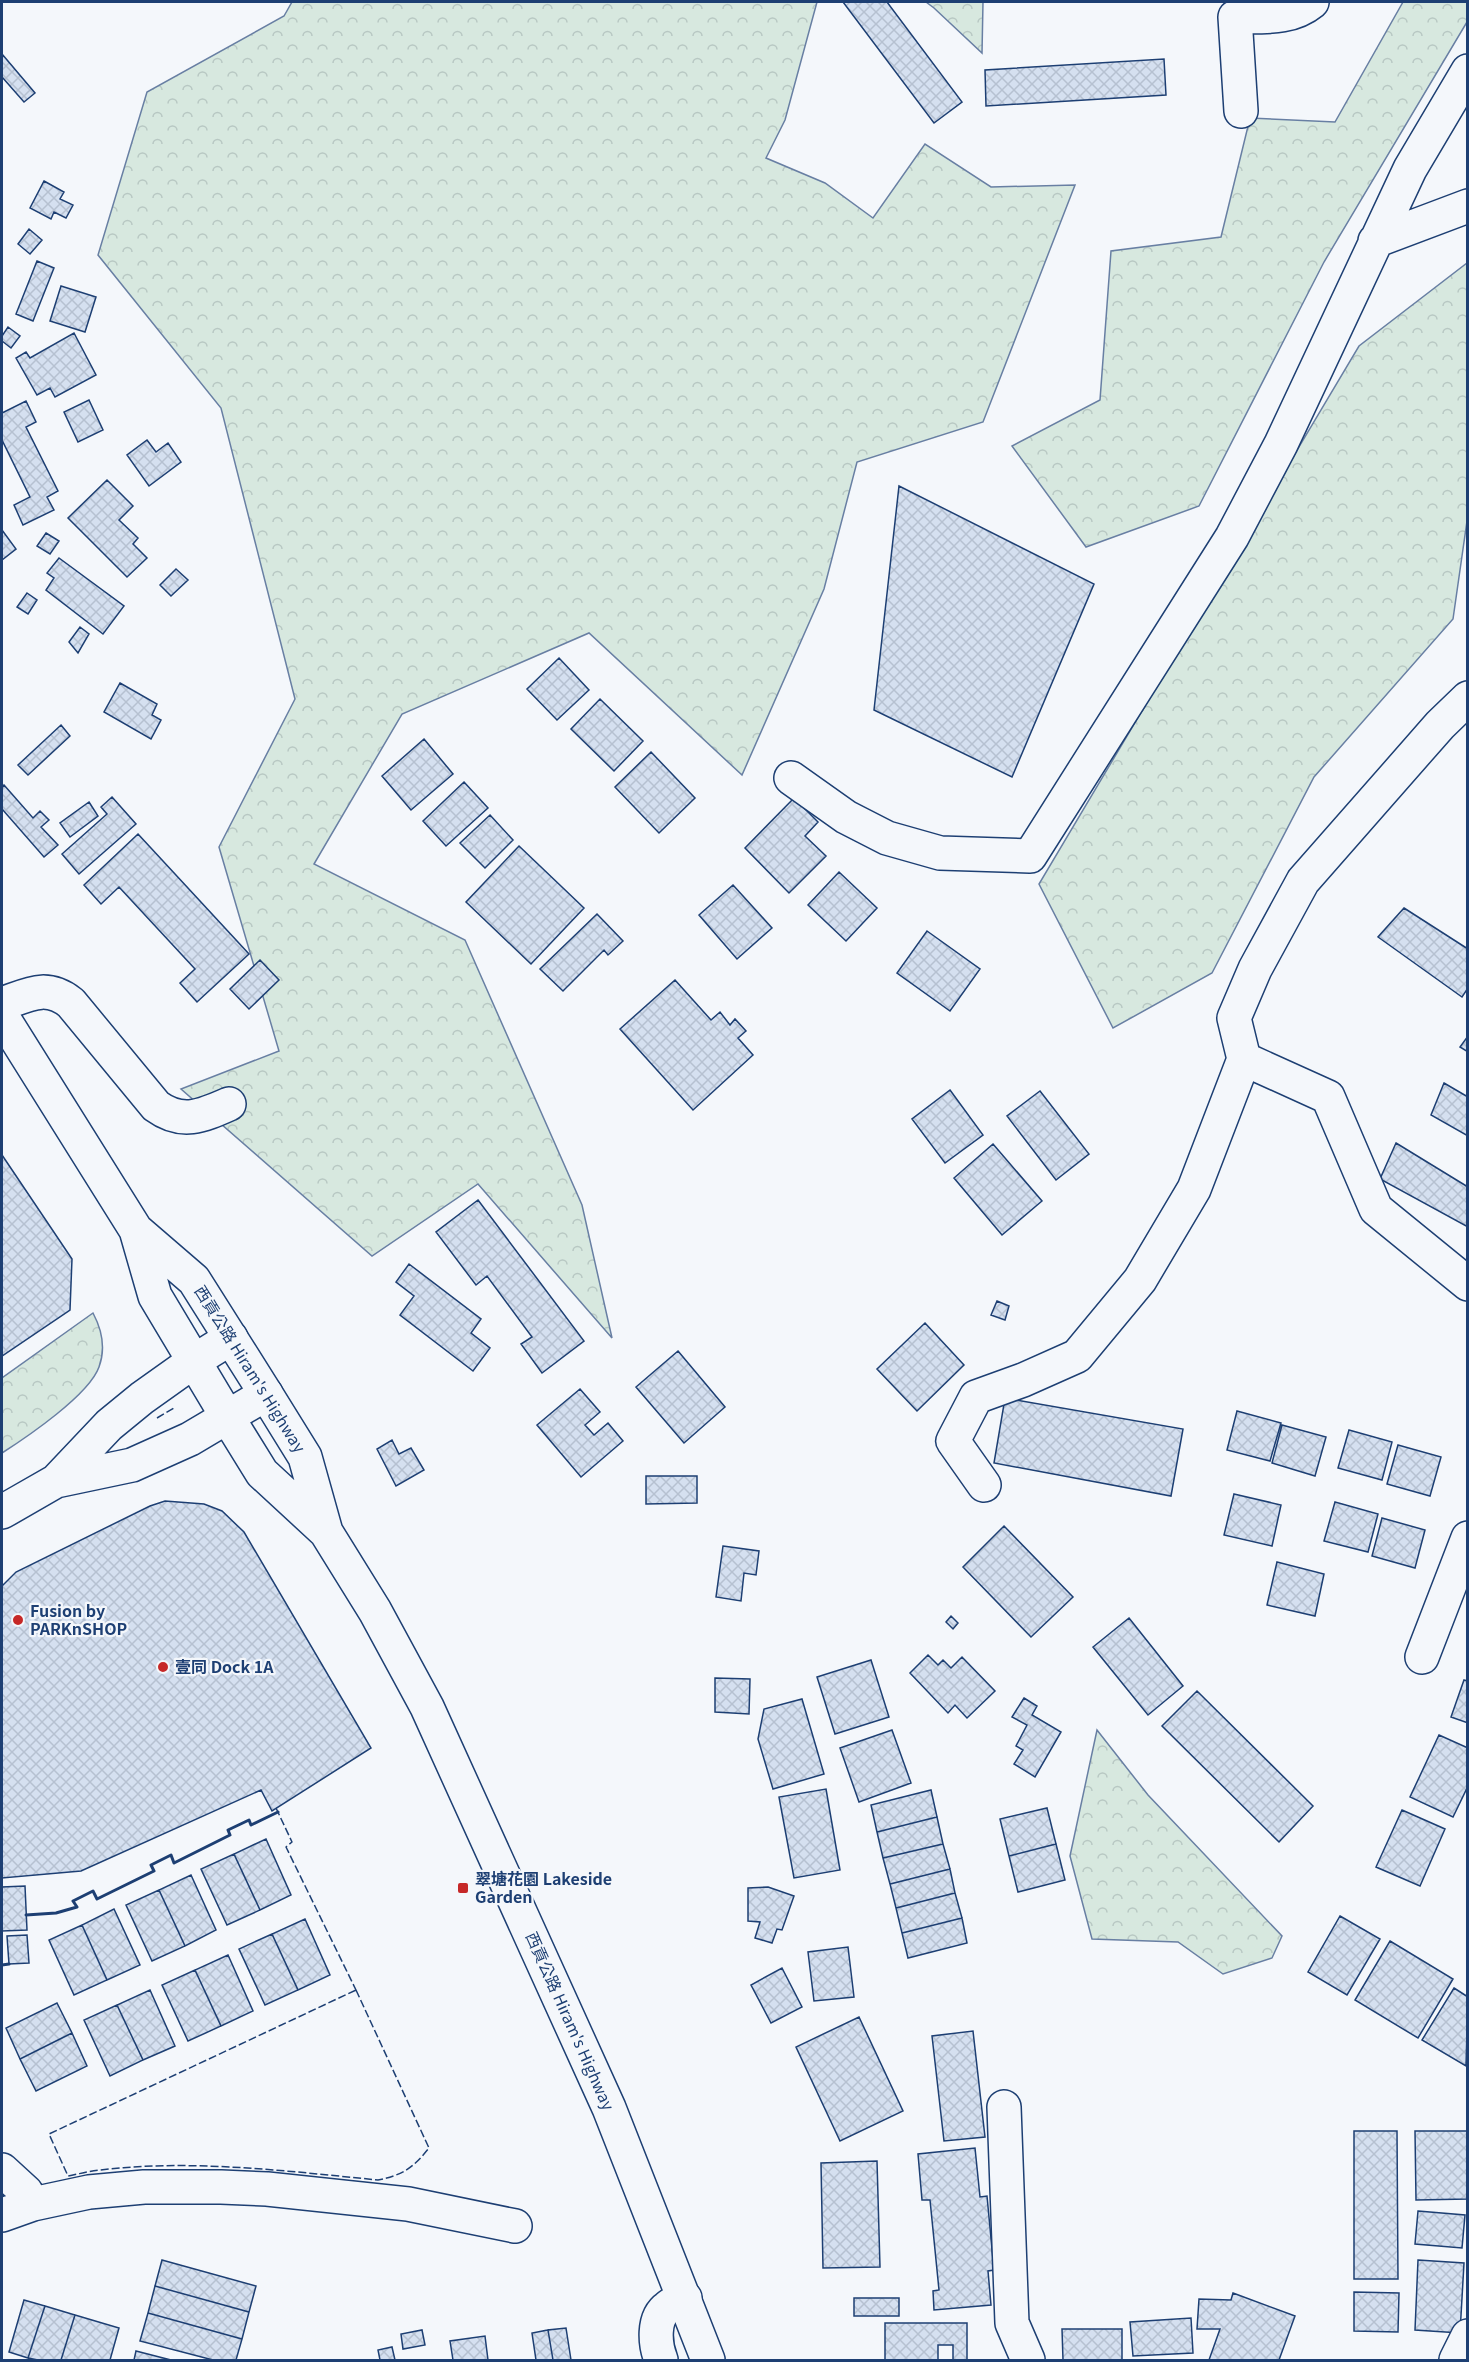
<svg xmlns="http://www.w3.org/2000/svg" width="1469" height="2362" font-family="Georgia,'Noto Sans TC',serif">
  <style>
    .forest { fill: url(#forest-crowns); stroke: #687fa3; stroke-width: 1.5 }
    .building { fill: url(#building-cross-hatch); stroke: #1d3f73; stroke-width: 1.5 }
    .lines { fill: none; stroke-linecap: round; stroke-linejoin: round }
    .minor-casing { stroke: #1d3f73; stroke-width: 36 }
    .major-casing { stroke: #1d3f73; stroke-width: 36 }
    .minor { stroke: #f4f7fb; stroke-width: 33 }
    .major { stroke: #f4f7fb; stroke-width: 33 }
    .fence { stroke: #1d3f73; stroke-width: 1.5; stroke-dasharray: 8 3; stroke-linecap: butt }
    .wall { stroke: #1d3f73; stroke-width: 3 }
    .poi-dot { fill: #c62828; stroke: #f4f7fb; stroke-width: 2 }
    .labels { text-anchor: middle; stroke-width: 4.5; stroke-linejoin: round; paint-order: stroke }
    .street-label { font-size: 16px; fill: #1d3f73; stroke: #f4f7fb }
    .poi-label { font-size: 16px; font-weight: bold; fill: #1d3f73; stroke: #f4f7fb; text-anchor: start }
  </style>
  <defs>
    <pattern id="forest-crowns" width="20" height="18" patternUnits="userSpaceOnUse" patternTransform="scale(1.5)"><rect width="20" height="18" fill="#d7e8df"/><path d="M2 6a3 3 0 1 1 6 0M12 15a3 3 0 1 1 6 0" fill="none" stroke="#b8c8c3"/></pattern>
    <pattern id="building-cross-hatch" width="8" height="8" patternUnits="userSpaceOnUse" patternTransform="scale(1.5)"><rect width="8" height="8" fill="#d5e0f0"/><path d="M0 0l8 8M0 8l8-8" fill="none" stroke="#b6c1d1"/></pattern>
  </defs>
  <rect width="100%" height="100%" fill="#f4f7fb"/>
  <path class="forest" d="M292 2H817L785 120 766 158 825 183 873 218 925 144 991 187 1075 185 983 422 857 462 824 589 742 775 589 633 402 714 314 864 465 940 582 1205 612 1338 478 1184 372 1256 181 1089 279 1051 219 847 295 699 221 408 98 255 147 92 284 16Z
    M926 2H983L982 53 934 8Z
    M1403 2H1467V22L1324 262 1199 506 1086 547 1012 446 1100 400 1111 251 1221 237 1250 118 1335 122Z
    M1467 263V521L1453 619 1314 777 1212 973 1113 1028 1039 884 1359 346Z
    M93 1313C102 1330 106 1348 99 1367 89 1395 27 1437 2 1453V1378Z
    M1097 1730 1148 1795 1282 1936 1272 1958 1223 1974 1178 1942 1092 1939 1070 1856Z"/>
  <path class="building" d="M843 2H887L962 102 934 123Z
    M2 54 35 93 24 102 2 77Z
    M1164 59 1166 95 986 106 985 70Z
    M44 181 64 192 60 199 73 205 66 218 54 212 51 219 30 208Z
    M29 229 42 240 30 254 18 244Z
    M37 261 54 268 33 321 16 314Z
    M61 286 96 297 85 332 50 321Z
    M8 327 20 336 11 348 2 341V336Z
    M74 333 96 375 55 397 50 388 37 395 16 358 26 352 30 358Z
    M89 400 103 430 78 442 64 412Z
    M26 401 36 422 26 427 58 491 47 497 54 510 23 525 14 505 30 497 2 440V413Z
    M147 440 156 452 168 443 181 462 149 486 127 455Z
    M107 480 133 506 119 520 138 538 133 544 147 558 127 577 68 518Z
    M899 486 1094 584 1012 777 874 710Z
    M2 530 16 549 2 560Z
    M46 533 59 541 50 554 37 546Z
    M59 558 124 606 103 634 46 590 54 578 47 573Z
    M176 569 188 580 171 596 160 585Z
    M27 593 37 600 28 614 17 607Z
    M80 627 89 634 78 653 69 642Z
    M559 658 589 690 557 720 527 689Z
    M120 683 157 704 152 715 161 720 151 739 104 712Z
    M600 699 643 741 614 771 571 729Z
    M61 725 70 736 28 775 18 765Z
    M424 739 453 774 411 810 382 776Z
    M651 752 695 798 659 833 615 787Z
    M464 782 488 808 446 846 423 821Z
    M4 785 33 818 40 811 49 820 41 827 58 845 44 857 2 809V788Z
    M112 797 136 824 79 874 62 854 107 814 101 807Z
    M794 798 818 822 805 836 826 856 789 893 745 848Z
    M89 802 98 816 70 837 60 823Z
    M490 815 513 840 485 868 460 843Z
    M138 834 249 954 197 1002 180 983 195 969 119 887 101 904 84 885Z
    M519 846 584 908 531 964 466 902Z
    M839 872 877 908 846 941 808 905Z
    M733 885 772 928 737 959 699 915Z
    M1404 908 1468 949V988L1462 997 1378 937Z
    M597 914 623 941 608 955 604 950 563 991 540 969Z
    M927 931 980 969 950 1011 897 973Z
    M260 960 279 980 249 1009 230 989Z
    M675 980 711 1020 720 1012 730 1025 735 1019 746 1031 738 1038 753 1055 693 1110 620 1029Z
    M1468 1036V1052L1460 1047Z
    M1444 1083 1468 1097V1136L1431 1115Z
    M950 1090 983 1135 945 1163 912 1119Z
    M1040 1091 1089 1154 1056 1180 1007 1116Z
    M1396 1143 1468 1187V1227L1380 1179Z
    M993 1144 1042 1201 1002 1235 954 1178Z
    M2 1155 72 1259 70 1310 2 1356Z
    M478 1200 584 1341 542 1373 521 1344 532 1337 487 1276 476 1285 436 1232Z
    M409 1264 481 1319 471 1333 490 1348 473 1371 400 1315 414 1296 396 1282Z
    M997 1301 1009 1306 1005 1320 991 1315Z
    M925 1323 964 1365 917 1411 877 1369Z
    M678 1351 725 1407 684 1443 636 1387Z
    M580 1389 600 1412 585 1425 594 1435 608 1423 623 1441 581 1477 537 1425Z
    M1005 1398 1183 1429 1171 1496 994 1463Z
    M1237 1411 1281 1423 1270 1461 1227 1450Z
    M1282 1425 1326 1437 1315 1476 1272 1463Z
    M1349 1430 1392 1442 1382 1480 1338 1468Z
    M392 1440 399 1454 411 1448 424 1470 396 1486 377 1449Z
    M1398 1445 1441 1457 1430 1496 1387 1484Z
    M646 1476H697V1503L646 1504Z
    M1234 1494 1281 1505 1272 1546 1224 1535Z
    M165 1501 204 1504 222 1511 244 1532 371 1748 272 1811 261 1790 81 1871 2 1878V1586L16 1572 150 1506Z
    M1335 1502 1378 1514 1368 1552 1324 1541Z
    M1382 1518 1425 1530 1415 1568 1372 1556Z
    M1004 1526 1073 1597 1031 1637 963 1567Z
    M723 1546 759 1551 756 1575 744 1573 741 1601 716 1597Z
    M1277 1562 1324 1574 1315 1616 1267 1605Z
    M951 1616 958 1623 953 1629 946 1622Z
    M1129 1618 1183 1686 1148 1715 1093 1647Z
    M928 1655 938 1665 943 1660 951 1668 962 1657 995 1691 967 1718 955 1705 948 1713 910 1673Z
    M871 1660 889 1717 835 1734 817 1677Z
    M715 1678 750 1679 749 1714 715 1712Z
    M1464 1680 1468 1681V1723L1451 1717Z
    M1197 1691 1313 1806 1279 1842 1162 1726Z
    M1024 1698 1037 1706 1032 1715 1061 1732 1035 1777 1014 1764 1023 1750 1016 1746 1027 1725 1012 1717Z
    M802 1699 824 1774 773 1789 758 1739 764 1709Z
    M892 1730 911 1783 859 1802 840 1748Z
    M1439 1735 1468 1748V1786L1453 1817 1410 1797Z
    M826 1789 840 1870 794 1878 779 1797Z
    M931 1790 937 1817 877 1832 871 1805Z
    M1047 1808 1056 1844 1009 1856 1000 1819Z
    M1402 1810 1445 1829 1420 1886 1376 1867Z
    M937 1817 943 1844 883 1858 877 1832Z
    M266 1839 291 1895 260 1910 234 1854Z
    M943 1844 950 1869 890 1884 883 1858Z
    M1056 1844 1065 1880 1018 1892 1009 1856Z
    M234 1854 260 1910 227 1925 201 1869Z
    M950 1869 955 1893 896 1908 890 1884Z
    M191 1875 216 1930 185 1946 159 1890Z
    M25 1886 27 1930 2 1931V1887Z
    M768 1887 794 1896 782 1930 777 1929 772 1943 755 1938 760 1922 748 1921V1888Z
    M159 1890 185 1946 152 1961 126 1905Z
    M955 1893 962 1918 902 1933 896 1908Z
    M114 1909 140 1965 107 1980 82 1925Z
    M1340 1916 1380 1939 1347 1995 1308 1972Z
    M962 1918 967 1943 908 1958 902 1933Z
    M305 1919 330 1975 298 1990 272 1934Z
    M82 1925 107 1980 74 1995 49 1940Z
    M272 1934 298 1990 265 2005 239 1949Z
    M27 1935 29 1963 9 1964 7 1936Z
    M1390 1941 1453 1979 1418 2038 1355 2000Z
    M848 1947 854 1997 814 2001 808 1952Z
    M228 1955 253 2011 221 2026 195 1970Z
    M782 1968 802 2007 771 2023 751 1985Z
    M195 1970 221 2026 188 2041 162 1985Z
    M1454 1988 1468 1997 1466 2066 1422 2040Z
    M150 1990 175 2046 143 2060 117 2005Z
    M57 2003 72 2033 20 2059 6 2028Z
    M117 2005 143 2060 110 2076 84 2020Z
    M859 2017 903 2111 840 2141 796 2047Z
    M973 2031 985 2137 944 2141 932 2036Z
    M72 2033 87 2066 36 2091 20 2059Z
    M1354 2131H1397L1398 2279H1354Z
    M1415 2131H1468V2199L1416 2200Z
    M975 2148 980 2197 987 2196 994 2270 988 2271 991 2305 934 2310 933 2291 939 2290 930 2200H922L918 2154Z
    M877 2161 880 2267 823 2268 821 2163Z
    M1418 2211 1465 2215 1462 2248 1415 2244Z
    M162 2260 256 2286 249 2312 155 2286Z
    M1418 2260 1464 2263 1460 2333 1415 2330Z
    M155 2286 249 2312 242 2339 148 2313Z
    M1354 2292 1399 2293 1398 2332 1354 2331Z
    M1233 2293 1295 2316 1279 2360H1209L1220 2329H1197L1199 2299 1231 2300Z
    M854 2298H899V2316H854Z
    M24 2300 45 2306 28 2358 9 2352Z
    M45 2306 75 2315 61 2360H38L28 2358Z
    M148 2313 242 2339 236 2360H213L140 2341Z
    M75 2315 119 2328 110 2360H61Z
    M1191 2318 1193 2353 1133 2356 1130 2322Z
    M885 2323H967V2360H953V2345H938V2360H885Z
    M566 2328 571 2360H553L548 2330Z
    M1062 2329H1122V2360H1063Z
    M422 2330 425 2345 403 2349 401 2334Z
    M548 2330 553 2360H536L532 2333Z
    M485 2336 488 2360H453L450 2341Z
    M392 2347 395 2360H380L378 2350Z
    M136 2351 171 2360H134Z"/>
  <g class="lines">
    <defs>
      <path id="minor" d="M1241 111 1235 17C1262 16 1290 20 1312 2
        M1375 241 1468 206
        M1468 698 1440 725 1303 881 1255 969 1234 1018 1244 1059 1328 1097 1376 1209 1468 1284
        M791 778 846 817 887 838 940 853 1030 856 1232 537 1281 444 1410 169 1468 71
        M2 1004C28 995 46 983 71 1003L156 1106C182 1125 202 1116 229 1104
        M56 1481 132 1465 190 1439 266 1394
        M984 1485 953 1441 976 1397 1023 1380 1077 1356 1140 1280 1194 1189 1244 1059
        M2 1512 56 1481 109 1425 142 1398 194 1361 231 1338
        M1422 1657 1468 1538
        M1004 2107 1012 2323 1028 2360
        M2 2170 26 2192 33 2204
        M2 2215 33 2204 89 2192 144 2187H221L267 2189 408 2204 515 2226
        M661 2360C655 2345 652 2318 668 2307 672 2303 679 2301 685 2298
        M1456 2360 1468 2336"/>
      <path id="major" d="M2 1016 136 1230 155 1296 228 1418 262 1473 326 1532 375 1611 427 1707 609 2108 708 2360
        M136 1230 194 1280 266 1394 305 1457 326 1532"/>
    </defs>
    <use href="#minor" class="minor-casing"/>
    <use href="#major" class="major-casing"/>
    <use href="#minor" class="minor"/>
    <use href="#major" class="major"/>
    <path class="fence" d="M157 1418 174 1408
      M276 1808 292 1842 286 1847 356 1990
      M356 1990 429 2148C413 2168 403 2175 378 2180 286 2171 192 2159 100 2170 89 2171 79 2174 68 2176L49 2134Z"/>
    <path class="wall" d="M26 1915 56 1913 77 1907 73 1901 93 1891 97 1899 154 1871 151 1865 171 1855 174 1863 230 1835 228 1830 249 1820 251 1825 278 1812
      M2 1965 9 1964"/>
  </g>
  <g class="poi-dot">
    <circle cx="18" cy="1620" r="6"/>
    <circle cx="163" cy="1667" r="6"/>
    <rect x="457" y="1882" width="12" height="12" rx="3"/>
  </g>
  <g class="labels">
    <g class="street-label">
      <text transform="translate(250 1369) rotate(58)" y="6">西貢公路 Hiram's Highway</text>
      <text transform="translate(570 2021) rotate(66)" y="6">西貢公路 Hiram's Highway</text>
    </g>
    <g class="poi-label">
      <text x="30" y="1617">Fusion by<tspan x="30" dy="18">PARKnSHOP</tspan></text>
      <text x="175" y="1673">壹同 Dock 1A</text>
      <text x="475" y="1885">翠塘花園 Lakeside<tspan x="475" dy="18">Garden</tspan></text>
    </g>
  </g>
  <rect width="1469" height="2362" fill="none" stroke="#1d3f73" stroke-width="6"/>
</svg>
